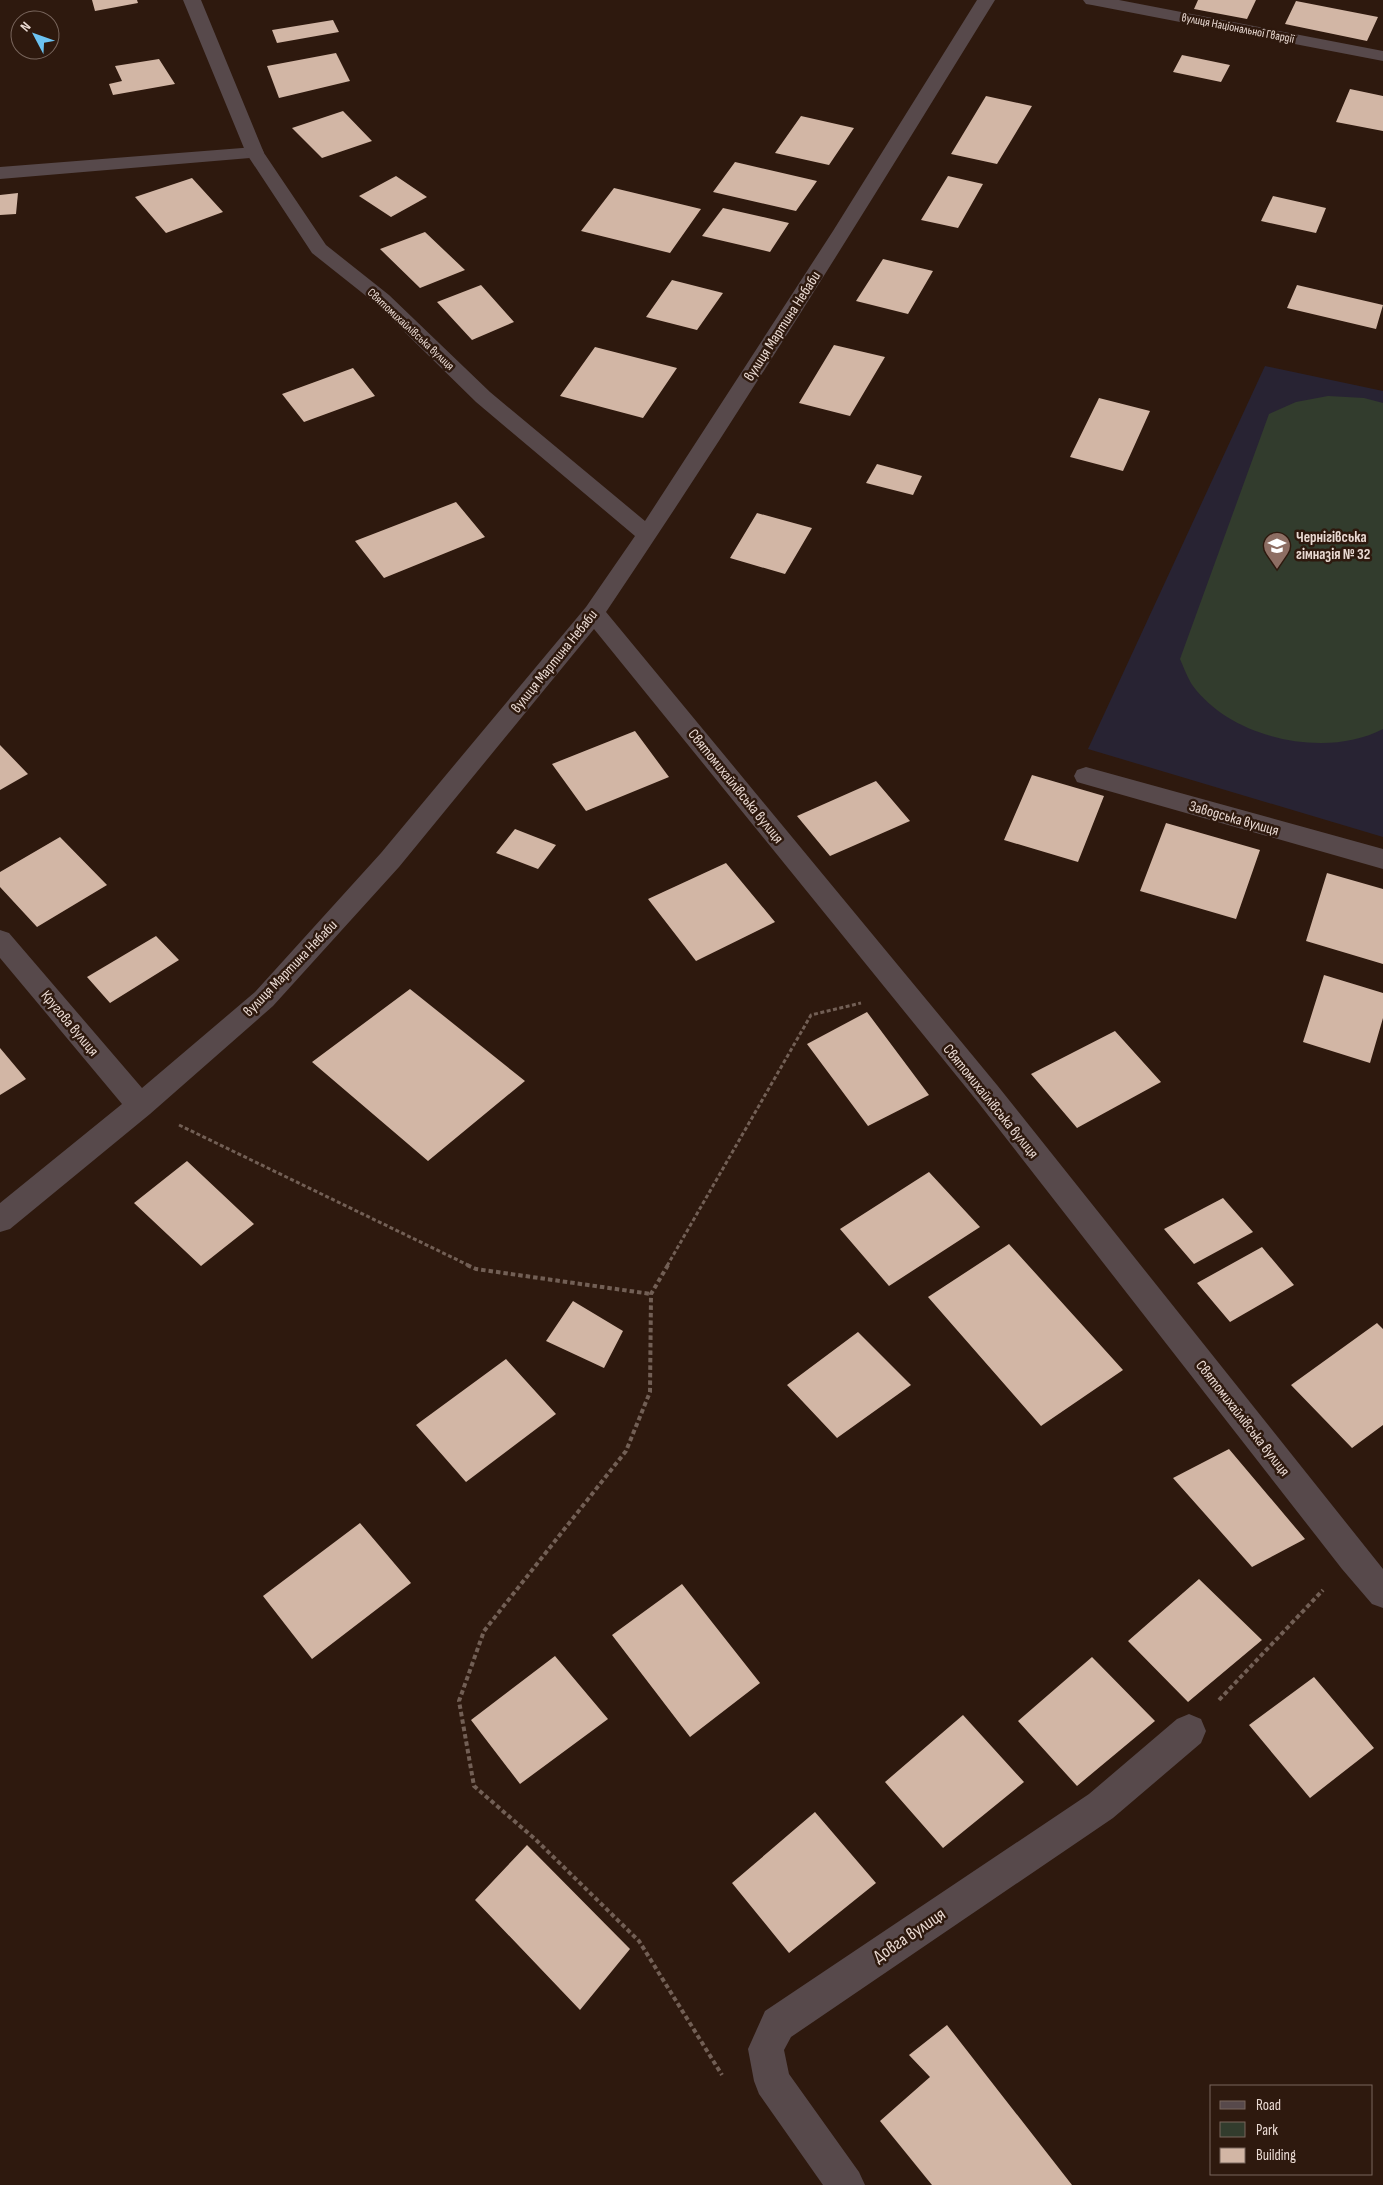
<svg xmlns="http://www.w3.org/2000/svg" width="1383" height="2185" font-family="'Sofia Sans Condensed',sans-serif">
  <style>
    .education { fill: #282333 }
    .green { fill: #323c2d }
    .building { fill: #d2b6a5 }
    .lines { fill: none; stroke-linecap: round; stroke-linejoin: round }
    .path-far1 { stroke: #725f55; stroke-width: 3; stroke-dasharray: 4 2.5; stroke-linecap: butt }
    .path { stroke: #725f55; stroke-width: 4; stroke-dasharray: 4.5 3; stroke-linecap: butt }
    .service { fill: #57494b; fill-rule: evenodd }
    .minor { fill: #57494b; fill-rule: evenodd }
    .labels { text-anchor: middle; stroke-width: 5; stroke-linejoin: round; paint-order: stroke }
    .far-street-label { font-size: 12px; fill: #eadad3; stroke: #2e190e }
    .street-label { font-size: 15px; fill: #eadad3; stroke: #2e190e }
    .poi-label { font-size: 15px; font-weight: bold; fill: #eadad3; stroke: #2e190e; text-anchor: start }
    .near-street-label { font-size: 18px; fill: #eadad3; stroke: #2e190e }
  </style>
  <rect width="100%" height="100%" fill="#2e190e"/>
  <path class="education" d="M1265 366 1383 391V837L1088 749Z"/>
  <path class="green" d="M1328 396 1364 398 1383 403V729C1326 759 1232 739 1193 686 1188 679 1184 668 1180 659L1269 414 1296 402Z"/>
  <path class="building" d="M92 0H137L138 3 95 11Z
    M1198 0H1256L1247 19 1194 9Z
    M1296 1 1378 17 1367 41 1285 24Z
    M333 20 339 32 277 43 272 30Z
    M336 53 350 81 279 98 267 66Z
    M1182 55 1230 65 1221 82 1173 72Z
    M159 59 175 84 113 95 109 84 122 81 115 66Z
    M1350 89 1383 96V131L1336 122Z
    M986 96 1032 106 997 164 951 154Z
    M343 111 372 141 322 158 292 128Z
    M801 116 854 128 829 165 775 153Z
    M735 162 817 181 796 211 713 192Z
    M396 176 427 197 391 217 359 196Z
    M948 176 983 184 958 228 921 220Z
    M192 178 223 212 166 233 135 197Z
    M614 188 701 209 670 253 581 231Z
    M18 193 16 214 0 215V195Z
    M1273 196 1326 208 1316 233 1261 221Z
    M723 208 789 223 770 252 702 236Z
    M425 232 465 270 420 288 380 249Z
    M883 259 933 271 908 314 856 301Z
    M672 280 723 293 697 330 646 317Z
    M481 285 514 322 472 340 437 302Z
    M1297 285 1383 305 1376 329 1287 308Z
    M834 345 885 357 850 416 799 403Z
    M595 347 677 368 643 418 560 396Z
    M353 368 375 396 304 422 282 394Z
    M1099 398 1150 411 1123 471 1070 457Z
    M877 464 922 476 913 495 866 483Z
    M456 502 485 537 384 578 355 541Z
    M757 513 812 528 785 574 730 558Z
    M635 731 669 777 586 811 552 764Z
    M0 745 28 774 0 790Z
    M1032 775 1104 796 1078 862 1004 840Z
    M876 781 910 821 830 856 797 816Z
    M1166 823 1260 850 1236 919 1140 891Z
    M515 829 556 845 538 869 496 853Z
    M60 837 107 885 37 927 0 887V872Z
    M726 863 775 922 696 961 648 899Z
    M1327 873 1383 889V964L1306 941Z
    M156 936 179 960 110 1003 87 977Z
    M1324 975 1383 993V1018L1370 1063 1303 1042Z
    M410 989 525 1081 428 1161 312 1062Z
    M867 1012 929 1095 868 1126 807 1044Z
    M1115 1031 1161 1082 1077 1128 1031 1074Z
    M0 1048 26 1079 0 1095Z
    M187 1161 254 1224 201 1266 134 1203Z
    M929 1172 980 1227 889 1286 840 1229Z
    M1223 1198 1253 1232 1194 1264 1164 1229Z
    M1009 1244 1123 1370 1041 1426 928 1297Z
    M1262 1247 1294 1285 1230 1322 1197 1283Z
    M573 1301 623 1331 604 1368 546 1341Z
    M1377 1323 1383 1329V1425L1352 1448 1291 1385Z
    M858 1332 911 1385 837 1438 787 1385Z
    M506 1359 556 1414 466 1482 416 1425Z
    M1229 1449 1305 1539 1252 1567 1173 1478Z
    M360 1523 411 1583 312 1659 263 1596Z
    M1199 1579 1262 1640 1188 1702 1128 1641Z
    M682 1584 760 1683 690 1737 612 1635Z
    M555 1656 608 1719 520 1784 471 1720Z
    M1092 1657 1155 1721 1077 1786 1018 1721Z
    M1314 1677 1374 1748 1310 1798 1249 1725Z
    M963 1715 1024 1782 943 1848 885 1782Z
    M815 1812 876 1883 789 1953 732 1883Z
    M527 1845 630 1949 580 2010 475 1900Z
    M947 2025 1072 2185H932L880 2121 930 2077 909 2055Z"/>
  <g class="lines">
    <path class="path-far1" d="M179 1125 470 1266
      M667 1266 811 1015 861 1003"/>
    <path class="path" d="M467 1265 476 1269 651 1294
      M668 1265 651 1294 650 1392 626 1451 484 1631 459 1701 474 1786 535 1839 639 1941 722 2075
      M1219 1700 1323 1590"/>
    <path class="service" d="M255 147 262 149 264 153 262 157 0 179V167Z"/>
    <path class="minor" d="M183 0H201L264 153 326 245 389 295 490 392 645 521 833 231 977 0H995C868 206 741 412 606 612L997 1085 1383 1569V1608L1372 1604 1342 1569 977 1101 594 629 399 867 273 1006 150 1114 10 1229 0 1232V1203L122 1104 0 958V930L9 933 142 1088 255 992 381 853 586 607 635 536 476 402 375 303 312 253 246 153Z
      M1083 0H1119L1383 51V61L1092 5 1086 4Z
      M1086 767 1383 849V869L1077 782 1074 776 1077 770Z
      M1189 1714 1201 1719 1206 1731 1201 1743 1113 1818 791 2037 784 2050 789 2074 859 2172 865 2185H823L759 2094 754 2081 748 2049 765 2011 1089 1794 1177 1719Z"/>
  </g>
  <defs>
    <symbol id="school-pin" viewBox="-11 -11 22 30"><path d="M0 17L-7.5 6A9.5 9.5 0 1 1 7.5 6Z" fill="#8d6e63" stroke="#2e190e"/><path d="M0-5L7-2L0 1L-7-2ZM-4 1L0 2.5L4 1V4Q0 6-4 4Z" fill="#fff"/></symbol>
  </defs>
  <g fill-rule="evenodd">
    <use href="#school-pin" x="1261" y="530" width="32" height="43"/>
  </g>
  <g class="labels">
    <g class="far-street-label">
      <text transform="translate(1238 28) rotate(11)" y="4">вулиця Національної Гвардії</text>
      <text transform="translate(411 329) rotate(43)" y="4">Святомихайлівська вулиця</text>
    </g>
    <g class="street-label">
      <text transform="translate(782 326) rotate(-57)" y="5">вулиця Мартина Небаби</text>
      <text transform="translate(554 661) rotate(-51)" y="5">вулиця Мартина Небаби</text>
      <text transform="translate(736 786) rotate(51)" y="5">Святомихайлівська вулиця</text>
      <text transform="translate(1234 818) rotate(16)" y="5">Заводська вулиця</text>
      <text transform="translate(290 968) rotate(-46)" y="5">вулиця Мартина Небаби</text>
      <text transform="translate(70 1023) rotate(50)" y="5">Кругова вулиця</text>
      <text transform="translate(991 1101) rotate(51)" y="5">Святомихайлівська вулиця</text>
      <text transform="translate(1243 1418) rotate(52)" y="5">Святомихайлівська вулиця</text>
    </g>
    <g class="poi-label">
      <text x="1296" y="542">Чернігівська<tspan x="1296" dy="17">гімназія № 32</tspan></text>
    </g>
    <g class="near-street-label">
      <text transform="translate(909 1935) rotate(-34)" y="6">Довга вулиця</text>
    </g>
  </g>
  <rect x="1210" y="2085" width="162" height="90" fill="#2e190e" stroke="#79665d"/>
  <rect x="1220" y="2101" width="25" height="8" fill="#57494b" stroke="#79665d"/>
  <text x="1256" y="2110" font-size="15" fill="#eadad3">Road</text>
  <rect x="1220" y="2122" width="25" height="15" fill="#323c2d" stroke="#79665d"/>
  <text x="1256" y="2135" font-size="15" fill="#eadad3">Park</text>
  <rect x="1220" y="2148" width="25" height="15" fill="#d2b6a5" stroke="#79665d"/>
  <text x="1256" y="2160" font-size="15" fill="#eadad3">Building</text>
  <g transform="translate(35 35) rotate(311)"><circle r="24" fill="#2e190e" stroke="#79665d"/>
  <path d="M0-4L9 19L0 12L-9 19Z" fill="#6cc3f2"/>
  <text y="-8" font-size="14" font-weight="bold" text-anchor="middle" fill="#eadad3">N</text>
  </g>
</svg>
